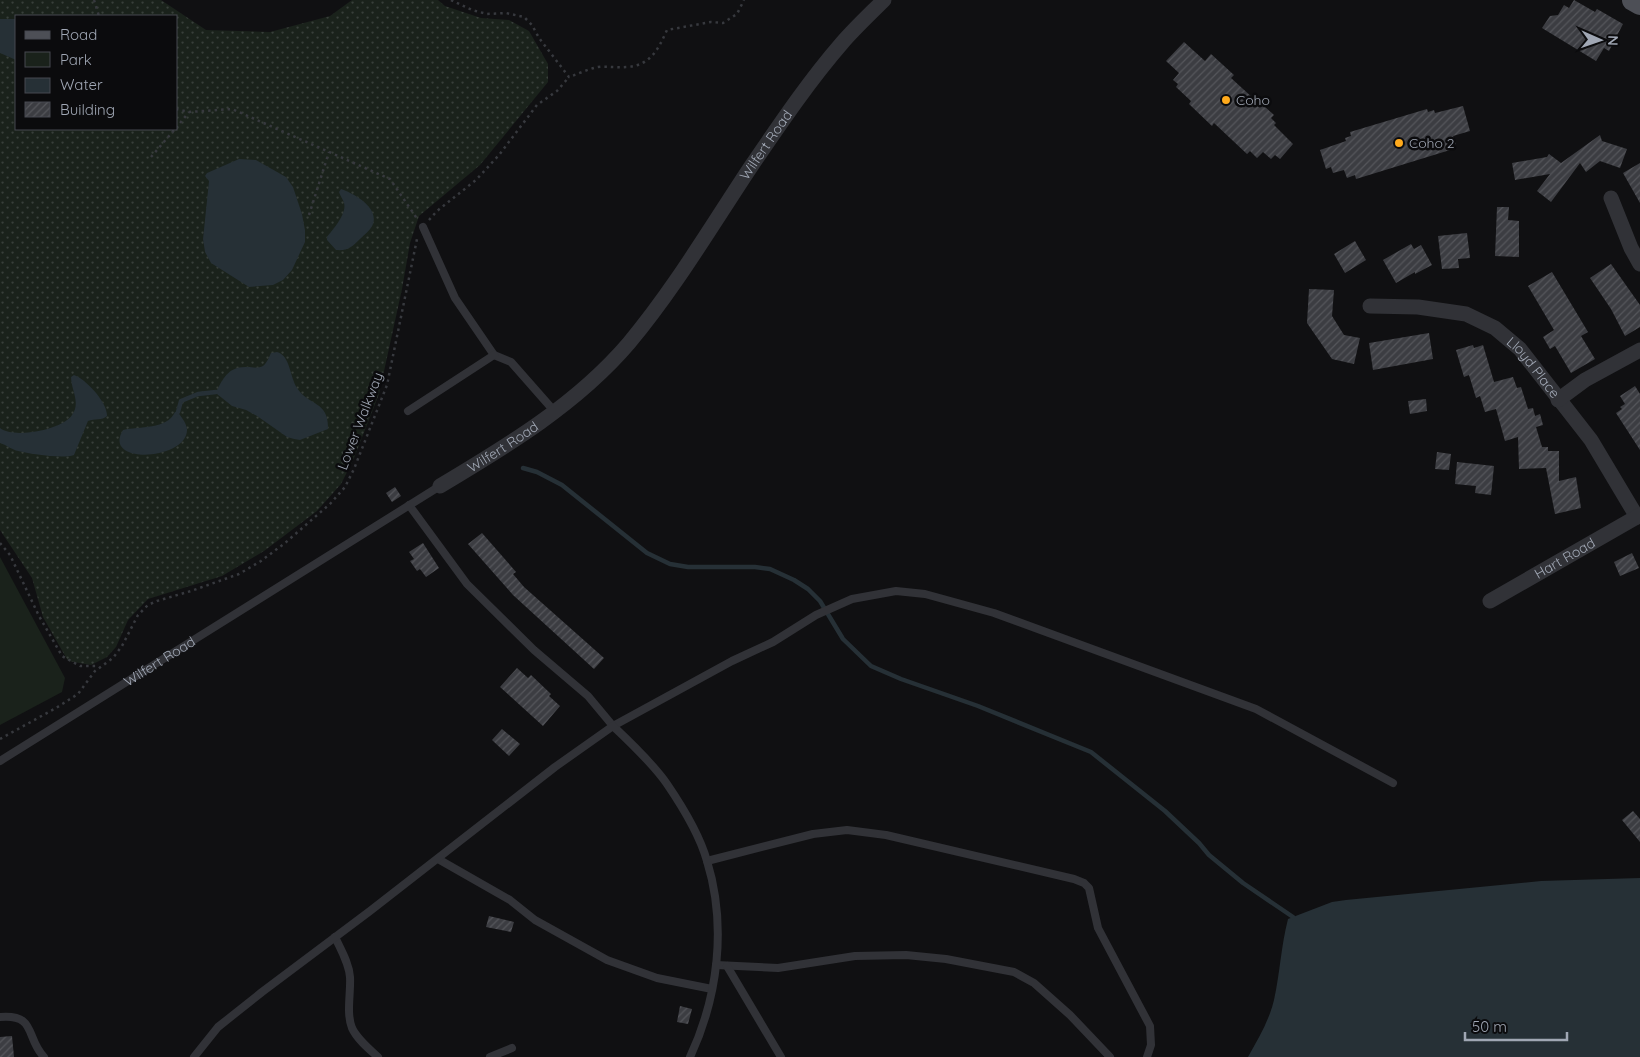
<svg xmlns="http://www.w3.org/2000/svg" width="1640" height="1057" font-family="Quicksand,sans-serif">
  <style>
    .green { fill: url(#green-dots); fill-rule: evenodd }
    .pitch { fill: #1a221b }
    .water { fill: #263036 }
    .lines { fill: none; stroke-linecap: round; stroke-linejoin: round }
    .stream { stroke: #263036; stroke-width: 4.5 }
    .building { fill: url(#building-hatch) }
    .path { stroke: #37393e; stroke-width: 2.5; stroke-dasharray: 2.5 4; stroke-linecap: butt }
    .service { stroke: #313237; stroke-width: 8 }
    .minor { stroke: #313237; stroke-width: 15 }
    .primary { stroke: #4d4f56; stroke-width: 22 }
    .poi-dot { fill: #ffaa1c; stroke: #0b0b0d; stroke-width: 2 }
    .labels { text-anchor: middle; stroke-width: 5; stroke-linejoin: round; paint-order: stroke }
    .poi-label { font-size: 14px; fill: #a0a7b4; stroke: #0b0b0d; text-anchor: start }
    .street-label { font-size: 14px; fill: #a0a7b4; stroke: #0b0b0d }
  </style>
  <defs>
    <pattern id="green-dots" width="8" height="8" patternUnits="userSpaceOnUse" patternTransform="scale(1.25)"><rect width="8" height="8" fill="#1a221b"/><path d="M2 2h.1M6 6h.1" fill="none" stroke="#383f3a" stroke-width="1.8" stroke-linecap="round"/></pattern>
    <pattern id="building-hatch" width="6" height="6" patternUnits="userSpaceOnUse" patternTransform="scale(1.25)"><rect width="6" height="6" fill="#3c3d42"/><path d="M-1 1l2-2M0 6l6-6M5 7l2-2" fill="none" stroke="#55565b"/></pattern>
  </defs>
  <rect width="100%" height="100%" fill="#101012"/>
  <path class="green" d="M0 0H161L206 30 270 32 330 16 352 0H438L445 6 481 18 509 20 529 31 548 64V82L480 165 419 216 410 243 402 289 379 394 354 458 341 484 317 511 264 551 222 576 148 599 128 620 116 647 107 657 91 665 68 661 43 617 32 578 0 530ZM16 16H176V129H16Z"/>
  <path class="pitch" d="M0 557 65 678 62 692 0 725Z"/>
  <path class="water" d="M0 19H16V60L0 53Z
    M239 159 256 160 286 177 293 187 302 214 305 230V242L292 270 283 280 273 285 249 287 211 263 205 252 203 239 209 181 205 176 207 173Z
    M341 189C353 193 379 207 373 224 371 230 364 235 360 239 352 247 348 251 336 250L327 240V237C333 229 347 214 344 203 343 199 340 196 339 192Z
    M277 352C290 355 290 377 297 388 309 406 329 401 328 429L300 440 294 439 287 437 257 416 246 410 232 406 217 394 216 392C223 379 228 366 247 367 253 367 257 369 263 366 267 363 269 357 271 353Z
    M74 375C86 379 108 403 107 416 102 421 95 418 88 421L74 455C63 459 30 454 18 451 12 450 7 445 0 443V428C14 439 62 430 72 415 81 402 71 390 71 377Z
    M175 412H178C181 417 186 422 187 429 189 460 101 466 123 430 139 426 167 430 175 412Z
    M1640 878V1057H1248C1258 1039 1269 1021 1274 1000 1280 973 1281 946 1288 919L1293 917 1332 902 1346 900 1541 881Z"/>
  <g class="lines">
    <path class="stream" d="M178 412 181 401 198 394 216 392
      M523 468 537 472 562 485 647 553 670 564 688 567H755L770 569 794 580 808 589 820 601 843 639 871 666 901 679 978 706 1091 752 1165 811 1199 843 1209 855 1243 883 1293 917"/>
  </g>
  <path class="building" d="M1574 0 1595 12 1597 9 1623 24 1609 51 1604 48 1596 61 1542 28 1550 16 1558 15 1564 5 1569 8Z
    M1184 42 1205 61 1211 54 1234 75 1231 78 1254 99 1257 96 1264 103 1263 105 1274 115 1271 118 1276 123 1274 125 1293 144 1280 159 1275 155 1271 159 1263 152 1257 158 1250 151 1247 154 1214 123 1212 126 1189 104 1191 101 1176 87 1178 84 1173 80 1179 73 1166 61Z
    M1463 106 1470 131 1453 136 1456 144 1449 146 1450 150 1356 179 1355 175 1347 178 1344 170 1333 173 1331 167 1326 169 1320 150 1346 141 1345 138 1351 136 1350 132 1427 109 1428 112 1434 110 1435 113Z
    M1600 135 1602 141 1627 149 1620 168 1600 161 1586 172 1580 163 1551 202 1537 191 1550 174 1515 180 1512 163 1547 157 1549 154 1561 163Z
    M1640 163V203L1623 173Z
    M1497 207H1509L1508 220 1519 221V257L1495 256Z
    M1467 233 1470 258 1458 259 1459 268 1442 269 1438 236Z
    M1355 241 1366 260 1345 273 1334 254Z
    M1411 244 1414 249 1421 245 1432 265 1415 274V272L1396 283 1383 260Z
    M1611 264 1640 305V327L1625 336 1611 309 1590 278Z
    M1552 272 1588 332 1581 336 1595 359 1571 373 1555 346 1550 349 1543 337 1554 330 1528 286Z
    M1309 289 1334 290 1332 316 1344 335 1360 338 1354 364 1332 359 1307 323Z
    M1429 333 1433 359 1373 370 1369 343Z
    M1473 345 1474 348 1483 345 1494 382 1513 377 1517 388 1521 387 1528 409 1533 408 1535 416 1540 414 1543 425 1536 427 1542 447H1548V451H1559V481L1576 477 1581 508 1555 514 1546 468 1519 469 1518 437 1505 441 1496 409 1485 412 1480 396 1476 398 1469 375 1464 377 1456 350Z
    M1635 386 1640 394V450L1616 413 1622 409 1620 407 1625 404 1620 396Z
    M1426 399 1427 411 1410 414 1408 401Z
    M1437 452 1451 454 1449 470 1435 469Z
    M1457 462 1494 466 1491 495 1475 493 1476 486 1455 484Z
    M395 487 401 496 392 502 386 493Z
    M482 533 516 572 513 574 524 587 604 658 594 669 513 595 468 544Z
    M423 543 439 568 426 577 420 569 417 571 410 561 414 559 409 552Z
    M1632 553 1639 568 1620 576 1614 562Z
    M517 668 528 678 531 675 551 694 549 696 560 706 543 726 500 687Z
    M502 729 520 744 509 756 492 740Z
    M1633 811 1640 819V842L1622 820Z
    M489 916 514 922 511 932 486 927Z
    M680 1006 692 1009 688 1024 677 1022Z
    M12 1036 14 1057H0V1037Z"/>
  <g class="lines">
    <path class="path" d="M94 0 99 16
      M451 0 472 10 487 14 506 13 524 17 532 25 539 38 569 77C578 74 588 69 598 67 608 66 617 68 626 67 650 66 658 50 667 30L711 22 723 23 737 14 744 0
      M176 109 189 112 232 109 390 179 418 220
      M176 128 189 112
      M151 157 175 129
      M309 215 329 152
      M429 220 437 211 476 180 499 155 537 105 557 91 569 77
      M0 543 10 555 39 616 62 656 80 666H98
      M0 739 56 708 78 694 95 671 113 658 122 646 138 615 148 605 157 601 191 591 239 574 261 561 285 543 330 504 345 487 354 469 387 385 417 239"/>
    <g class="service">
      <path d="M423 227 455 298 494 355 511 362 555 412"/>
      <path d="M408 411 494 355"/>
      <path d="M409 505 467 584 534 650 588 696 613 726 732 661 773 642 816 615 852 599 896 591 925 594 994 613 1256 709 1393 783"/>
      <path id="s1" d="M0 761 440 486"/>
      <path d="M438 859 510 900 535 920 607 960 657 978 712 989"/>
      <path d="M707 861 813 834 847 830 886 835 1074 879 1084 883 1089 888 1098 928 1150 1026 1151 1045 1147 1057"/>
      <path d="M335 937C341 950 349 963 350 977 351 993 346 1013 352 1028 357 1039 369 1049 378 1057"/>
      <path d="M716 965 778 968 855 956 906 955 946 959 1014 972 1034 983 1070 1015 1110 1057"/>
      <path d="M727 966 781 1057"/>
      <path d="M0 1017C37 1014 25 1037 44 1057"/>
      <path d="M194 1057 218 1027 262 992 370 911 555 767 613 726C630 742 654 765 667 784 682 806 700 836 707 861 727 926 718 997 690 1057"/>
      <path d="M490 1057 512 1048"/>
    </g>
    <g class="minor">
      <path d="M1611 198 1631 248 1640 264"/>
      <path id="s2" d="M1370 306 1418 307 1466 314 1495 328 1520 349 1591 440 1637 517"/>
      <path d="M1558 400 1585 380 1640 350"/>
      <path id="s3" d="M440 486C507 446 577 404 629 343 675 288 712 225 752 165 780 124 809 81 842 43 855 28 870 14 884 0"/>
      <path id="s4" d="M1490 601 1640 515"/>
    </g>
    <path class="primary" d="M1633 0 1640 4"/>
  </g>
  <g class="poi-dot">
    <circle cx="1226" cy="100" r="5"/>
    <circle cx="1399" cy="143" r="5"/>
  </g>
  <g class="labels">
    <g class="poi-label">
      <text x="1236" y="105">Coho</text>
      <text x="1409" y="148">Coho 2</text>
    </g>
    <g class="street-label">
      <text dy="5" stroke="none"><textPath href="#s3" startOffset="479">Wilfert Road</textPath></text>
      <text dy="5" stroke="none"><textPath href="#s2" startOffset="184">Lloyd Place</textPath></text>
      <text transform="translate(360 421) rotate(-69)" y="5">Lower Walkway</text>
      <text dy="5" stroke="none"><textPath href="#s3" startOffset="74">Wilfert Road</textPath></text>
      <text dy="5" stroke="none"><textPath href="#s4" startOffset="86">Hart Road</textPath></text>
      <text dy="5" stroke="none"><textPath href="#s1" startOffset="188">Wilfert Road</textPath></text>
    </g>
  </g>
  <rect x="15" y="15" width="162" height="115" fill="#0b0b0d" stroke="#474950"/>
  <rect x="25" y="31" width="25" height="8" fill="#4d4f56" stroke="#474950"/>
  <text x="60" y="40" font-size="15" fill="#a0a7b4">Road</text>
  <rect x="25" y="52" width="25" height="15" fill="#1a221b" stroke="#474950"/>
  <text x="60" y="65" font-size="15" fill="#a0a7b4">Park</text>
  <rect x="25" y="78" width="25" height="15" fill="#263036" stroke="#474950"/>
  <text x="60" y="90" font-size="15" fill="#a0a7b4">Water</text>
  <rect x="25" y="102" width="25" height="15" fill="url(#building-hatch)" stroke="#474950"/>
  <text x="60" y="115" font-size="15" fill="#a0a7b4">Building</text>
  <g transform="translate(1600 40) rotate(92)" stroke="#0b0b0d" stroke-width="4" paint-order="stroke">
  <path d="M0-4L9 19L0 12L-9 19Z" fill="#a0a7b4"/>
  <text y="-8" font-size="14" font-weight="bold" text-anchor="middle" fill="#a0a7b4">N</text>
  </g>
  <path d="M1465 1032v8h102v-8" fill="none" stroke="#a0a7b4" stroke-width="2.5"/>
  <text x="1472" y="1032" font-size="15" fill="#a0a7b4" stroke="#0b0b0d" stroke-width="4" paint-order="stroke">50 m</text>
</svg>
